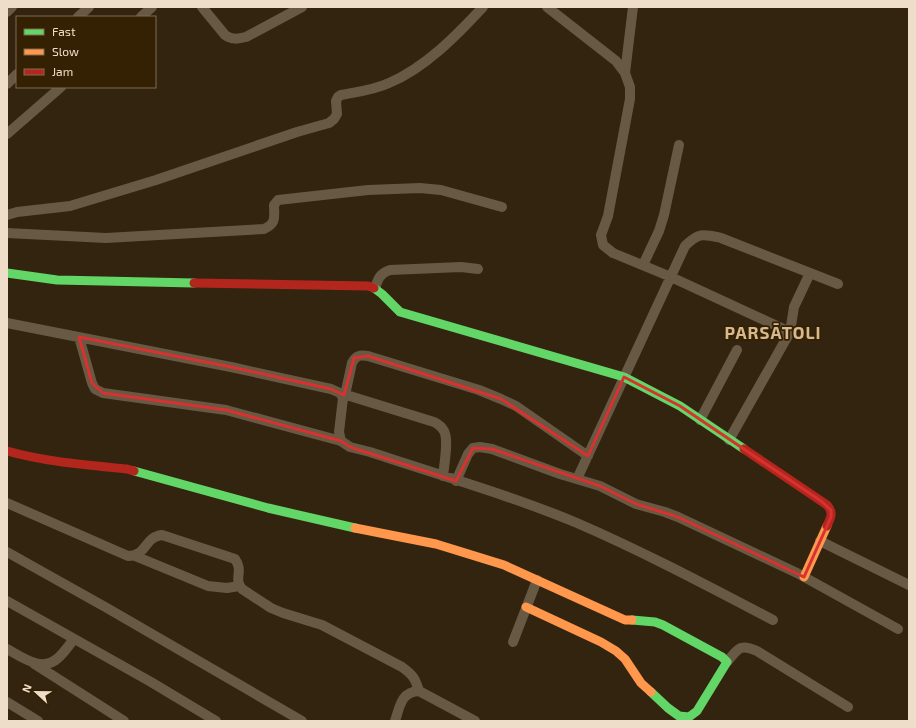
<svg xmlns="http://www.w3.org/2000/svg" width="916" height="728" font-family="'Exo 2',sans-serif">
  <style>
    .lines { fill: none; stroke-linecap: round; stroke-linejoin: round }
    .street { stroke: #675943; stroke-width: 10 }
    .fast { stroke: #63d668; stroke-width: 9 }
    .slow { stroke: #ff974d; stroke-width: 9 }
    .jam { stroke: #b3261e; stroke-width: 9 }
    .marked { fill: none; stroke: #d73130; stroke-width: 3; stroke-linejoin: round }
    .labels { text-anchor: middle; stroke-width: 3.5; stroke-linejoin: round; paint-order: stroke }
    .district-label { font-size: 17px; font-weight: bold; letter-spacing: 1px; fill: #d8b98f; stroke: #342002 }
  </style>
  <rect width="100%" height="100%" fill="#33240f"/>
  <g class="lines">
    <path class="street" d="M202 7 225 35C232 40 238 39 246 37L302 7
      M547 7 616 61 625 73 630 87V99L608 216 601 235 603 245 613 253 671 277 790 332
      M7 12 12 7
      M78 17 89 7
      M141 17 152 7
      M625 73 633 7
      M7 84 17 74
      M7 134 61 87
      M7 215 17 212 70 206 156 180 297 132 329 123 334 119 337 114 336 101 338 97 341 95C357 92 374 90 389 83 425 68 457 35 483 7
      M7 233 106 238 264 229C277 223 274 217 274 205L278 200 368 190 420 188 441 190 502 207
      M643 265 659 231 664 215 679 145
      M375 288C378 279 380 273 390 270L461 267 478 269
      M7 323 231 367 331 389 340 393 343 398 339 432 341 441 350 447 370 452C439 475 510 495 577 523 644 552 708 586 773 620
      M79 337 92 383 95 389 103 393 226 410 341 441
      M340 393 434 422C438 424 442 427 444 431 449 440 444 465 443 476
      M345 395 352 363C356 355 360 355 368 356L479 390 501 399 516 406 588 456
      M700 420 737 350
      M729 440 790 332 794 307 810 273
      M577 479 685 246C699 232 704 234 721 238L838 284
      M456 481 468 454 473 448 480 447 492 449 560 474 600 486 636 504 665 512 678 517 797 573 898 629
      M7 503 128 556C147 556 144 537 162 535L235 559C244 571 233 579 242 589L271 608 283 613 322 625 402 667C413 675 415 678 419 691
      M820 541 909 585
      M7 552 107 608 302 721
      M135 556 208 586 227 588 239 586
      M7 601 151 682 216 721
      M513 642 537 580
      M7 649C22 657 42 673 58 658 64 653 69 645 74 639
      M727 662C738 649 739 643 757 651L848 707
      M33 663 124 721
      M7 702 38 721
      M395 721C400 706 401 692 419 691L475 721"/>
    <path class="fast" d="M7 273 57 280 194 283
      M374 288 382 294 400 312 624 377 680 406 744 449
      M134 471 268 508 355 528
      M632 620 655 622 663 625 722 657 727 662 697 711 689 717 679 716 668 708 651 692"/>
    <path class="slow" d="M355 528 436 544 504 565 625 620H632
      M804 577 827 526
      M526 607 601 642 616 651 625 659 641 683 651 692"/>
    <path class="jam" d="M194 283 368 286 374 288
      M744 449 827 505C834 513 831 517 827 526
      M7 451C46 462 87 465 127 469L134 471"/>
  </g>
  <path class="marked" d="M79 337 231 367 331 389 344 395 354 358 368 356 501 399 588 456 624 377 680 406 821 501 831 510V517L804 577 678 517 636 504 600 486 492 449 473 448 456 481 350 447 341 441 226 410 103 393 92 383Z"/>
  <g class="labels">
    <g class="district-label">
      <text x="773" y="339">PARSĀTOLI</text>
    </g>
  </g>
  <rect width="916" height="728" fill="none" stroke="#eedec9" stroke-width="16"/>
  <rect x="16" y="16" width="140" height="72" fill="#342002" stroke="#7e6c52"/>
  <rect x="24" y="29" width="20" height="6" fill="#63d668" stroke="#7e6c52"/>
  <text x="52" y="36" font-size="12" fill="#eedec9">Fast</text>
  <rect x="24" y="49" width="20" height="6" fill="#ff974d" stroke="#7e6c52"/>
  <text x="52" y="56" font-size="12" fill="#eedec9">Slow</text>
  <rect x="24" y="69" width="20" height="6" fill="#b3261e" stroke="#7e6c52"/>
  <text x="52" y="76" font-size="12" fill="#eedec9">Jam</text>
  <g transform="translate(36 692) rotate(292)" stroke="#342002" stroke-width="3" paint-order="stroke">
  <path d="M0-3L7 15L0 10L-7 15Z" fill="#eedec9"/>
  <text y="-6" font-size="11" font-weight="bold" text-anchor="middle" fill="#eedec9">N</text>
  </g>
</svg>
